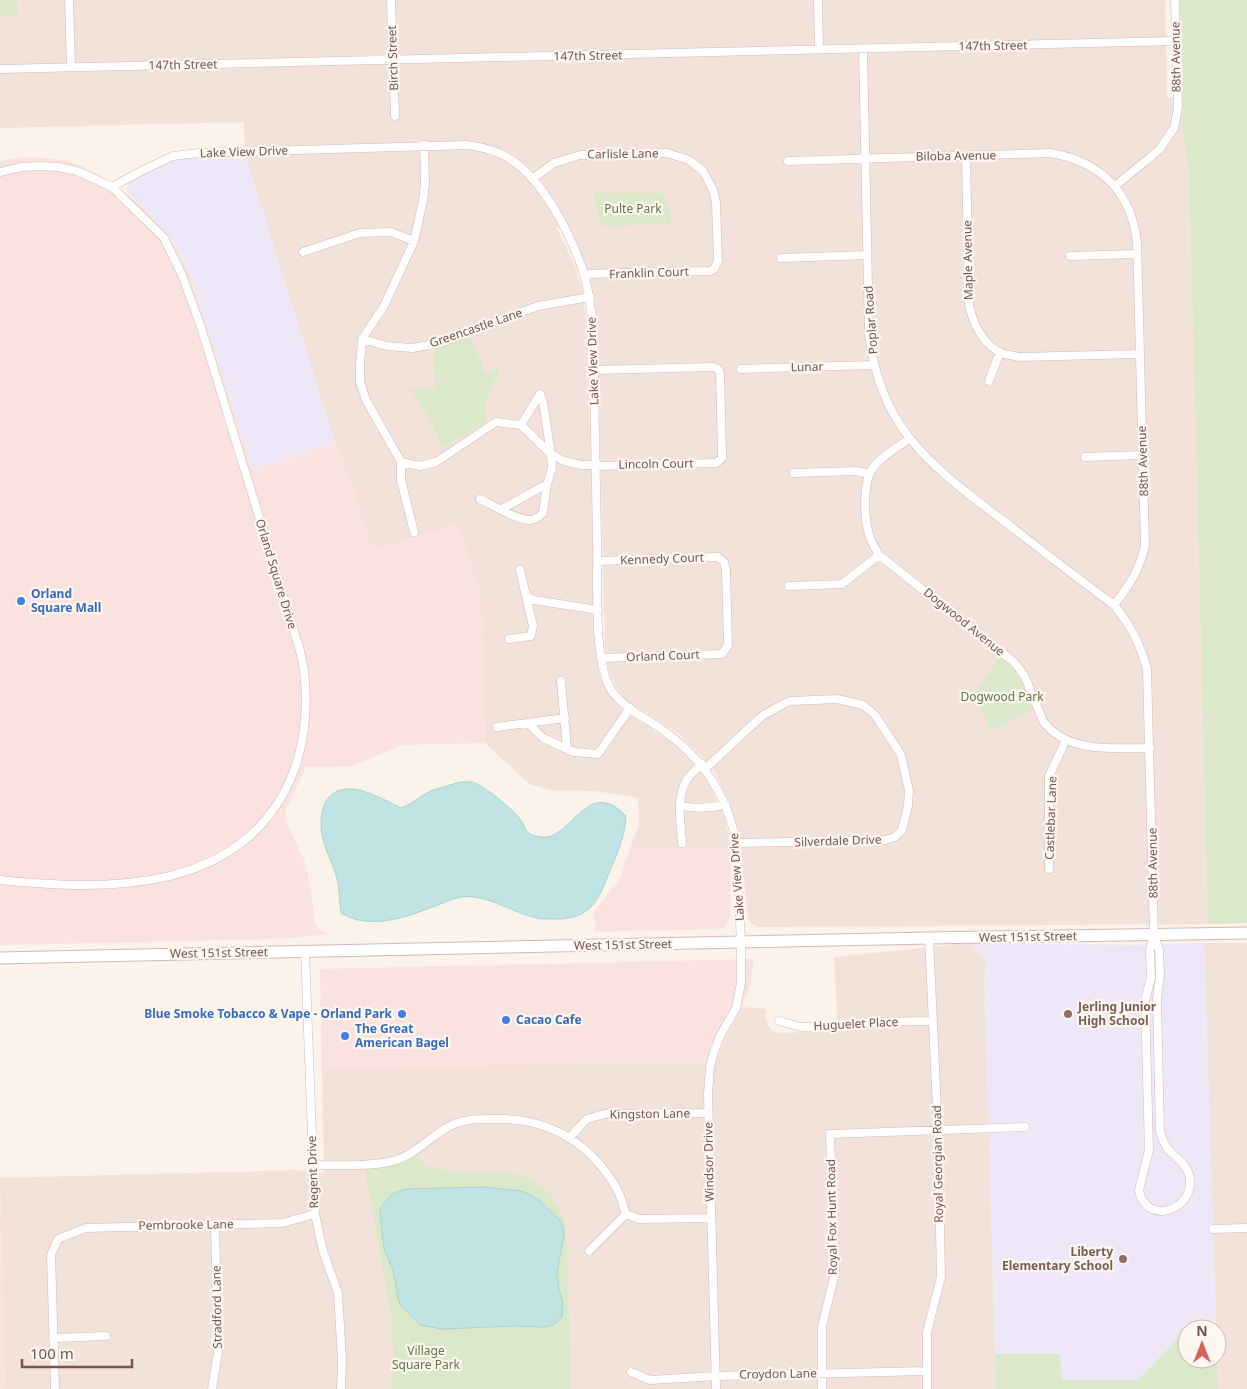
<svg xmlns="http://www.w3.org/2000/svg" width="1247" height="1389" font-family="'Noto Sans',sans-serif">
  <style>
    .residential { fill: #f2e2d9; fill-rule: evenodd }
    .commercial { fill: #fae2df }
    .education { fill: #eee7f8 }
    .green { fill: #dbe8c9; fill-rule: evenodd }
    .water { fill: #c0e4e3; stroke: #a7d4d4 }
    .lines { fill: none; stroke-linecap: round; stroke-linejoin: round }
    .street-casing { stroke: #cfbab3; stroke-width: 9 }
    .secondary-casing { stroke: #d1bab1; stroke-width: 13 }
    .street { stroke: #fff; stroke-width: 8 }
    .secondary { stroke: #fff; stroke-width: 11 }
    .shop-dot { fill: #3f7fe0; stroke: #fef6f0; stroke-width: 2 }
    .education-dot { fill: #8d6e63; stroke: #fef6f0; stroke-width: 2 }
    .labels { text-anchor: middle; stroke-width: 4.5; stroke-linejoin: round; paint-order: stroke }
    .street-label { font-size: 12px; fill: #74564f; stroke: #fef6f0 }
    .park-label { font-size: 12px; fill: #5e7848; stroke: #fef6f0 }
    .shop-label { font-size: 12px; font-weight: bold; fill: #366cbe; stroke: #fef6f0; text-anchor: start }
    .education-label { font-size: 12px; font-weight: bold; fill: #785e54; stroke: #fef6f0; text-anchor: start }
  </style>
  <rect width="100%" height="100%" fill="#fbf2ea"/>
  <path class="residential" d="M17 0H1165L1167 98 1182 97 1183 131 1189 173 1208 924 758 927 750 923 748 918 739 833 728 800 715 772 700 755 679 734 626 700 617 689 608 670 605 648 597 320 592 290 585 266 577 243 567 224 556 227 576 268 581 285 587 323 596 654 599 675 605 688 619 707 675 745 697 767 707 780 725 818 731 849H630L639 824 638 798 595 791 550 790 529 784 485 743 482 613 458 524 372 551 351 484 335 443 245 155 244 122 0 128V16H18ZM597 209 671 224 602 220ZM469 338 486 373 502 367 485 402 486 423 440 447 430 420 410 389 435 388V349ZM973 694 1032 709 990 732Z
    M971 943 986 960 985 993 996 1389H5L0 1178 298 1170 324 1173 322 1069 639 1062 716 1063 726 1038 742 1007 766 1009 765 1016 768 1025 773 1031 780 1033 838 1031 834 957Z
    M1204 943H1247V1389H1218Z"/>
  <path class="commercial" d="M20 157 57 159 77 164 96 173 108 180 142 206 165 232 178 251 191 276 253 470 335 443 351 484 372 551 459 524 479 590 482 613 485 743 401 745 353 766 306 767 286 809 285 819 305 862 311 890 315 922 319 929 330 934 282 939 0 945V161Z
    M630 849H731L730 916 726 925 722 928 713 929 595 932 594 911 619 881Z
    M754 959 750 985 742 1007 726 1038 716 1063 639 1062 322 1069 320 969Z
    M0 1186 5 1389H0Z"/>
  <path class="education" d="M245 155 335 443 253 470 191 276 178 251 165 232 142 206 129 195 126 189 129 182 165 161 185 157Z
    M971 943 1135 945 1204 943 1216 1321 1198 1318 1138 1380H1061L1060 1354H995L985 993 986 960Z"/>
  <path class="green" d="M0 0H17L18 16H0Z
    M1180 0H1247V923L1208 924 1189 173 1183 131Z
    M594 193H661L671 212V224L603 226 597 209Z
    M470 337 486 373 502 366 485 402 486 423 441 448 430 420 410 389 435 388 434 349Z
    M1001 656C1018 671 1025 689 1032 710L990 732 973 694Z
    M415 1155 425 1166 448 1171 504 1172 529 1178 548 1191 559 1208 566 1227 569 1316 570 1389H391L394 1373 392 1321 365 1169 386 1166ZM486 1187C525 1191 535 1193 562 1222L563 1246 559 1257 557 1272 559 1289 563 1303 544 1327C502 1326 461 1331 420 1325L398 1299 394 1274 380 1214C383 1183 424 1188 446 1188 459 1188 473 1187 486 1187Z
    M1187 1329V1359H1217L1218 1389H996L995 1354H1060L1062 1380H1138Z"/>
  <path class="water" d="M460 782C464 782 468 782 472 782 484 785 512 809 520 819 528 831 524 835 542 837 572 840 587 775 626 816 625 838 615 858 607 878 596 907 585 920 552 919 546 919 539 919 533 917 509 911 487 894 461 897 450 899 442 904 432 907 405 918 368 930 341 913 339 901 340 890 337 879 334 865 326 853 323 839 316 809 327 781 363 791 376 795 389 802 401 808L408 805 430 791Z
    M486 1187 520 1191 527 1193 539 1200 562 1222 564 1235 557 1272 559 1289 563 1303 562 1317 554 1325 544 1327 515 1326 442 1329 420 1325 401 1306 398 1299 394 1274 384 1248 380 1214 381 1207 392 1194 406 1189Z"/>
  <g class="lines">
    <defs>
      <path id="street" d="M69 0 71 67
        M391 0 395 116
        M818 0 819 50
        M863 49 869 335C881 432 933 467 1005 522 1041 550 1077 578 1114 605 1132 628 1139 641 1147 669L1154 935 1150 950 1151 977 1145 1001 1149 1150 1139 1190C1145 1225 1192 1212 1190 1180 1189 1165 1177 1160 1168 1149 1164 1144 1162 1138 1160 1132L1157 999 1160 975 1159 950 1154 935
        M0 69 1176 41
        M424 145 425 183 423 201 414 241 384 306 362 339 360 365V382L366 400 401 462 420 466 436 462 496 422 521 425 551 454 564 461 581 465H596
        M966 156 969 305C973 323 982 342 999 352 1004 355 1013 355 1019 357L1139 354
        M788 161 1051 153C1101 162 1131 192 1137 242L1145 545C1140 569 1129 586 1114 605
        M0 172 21 167 39 166 59 167 77 171 112 187 164 238 182 275 201 327 300 651C310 689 307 741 291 778 241 894 107 891 0 880
        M532 179 554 163 580 155 667 153 689 160 703 171 713 190 716 203 718 261 714 269 710 271 584 274
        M1115 186 1159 150 1174 128 1178 108 1175 0
        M112 187 143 170 173 156 199 153 467 145C482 147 497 150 510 159 544 180 572 237 584 274 589 291 591 309 593 327 594 398 596 469 597 540 598 578 593 653 609 686 619 706 644 717 661 729 701 756 728 795 736 843L741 942V983L736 1008 720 1036 714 1052 710 1067 708 1094 716 1389
        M303 252 360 233 391 232 414 241
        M1070 256 1137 254
        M781 258 867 255
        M362 339 387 346 412 348 440 343 538 306 590 297
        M741 369 874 365
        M594 370 713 367 718 369 720 373 722 454V458L716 463 596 466
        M989 381 1000 352
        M521 425 540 394
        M909 439C896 448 882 456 873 468 862 483 864 521 870 537 872 544 876 549 879 555L1015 663 1025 677 1043 721C1067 754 1115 748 1150 748
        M1085 457 1143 455
        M401 462V480L414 532
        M794 473 856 471 869 474
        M480 499C493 505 515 519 529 520 535 520 539 517 543 513L547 484 552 468 551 454 543 402 540 394
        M502 509 547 484
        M598 561 718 557 724 562 726 571 728 645 722 654 601 658
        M789 586 842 584 879 555
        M527 597 534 600 598 610
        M509 639 531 636 533 626 520 570
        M561 681 567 749
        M528 723 543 738 574 752 598 754 630 708
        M497 727 565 718
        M705 769 762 716 785 703 791 701 837 699 863 705 875 715 901 755 909 791 908 806 902 830 895 837 885 840 736 843
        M680 805C694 810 712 807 726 805
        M682 843C681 822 675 797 688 778 691 773 697 769 702 764
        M1049 869V776L1066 740
        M305 951 315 1214 323 1251 338 1293 342 1360 341 1389
        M779 1021 801 1027 842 1026 870 1022 933 1021
        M570 1137 587 1119 604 1114 708 1113
        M313 1165C339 1165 367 1167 393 1161 416 1155 433 1133 454 1124 469 1118 483 1119 499 1119 551 1119 591 1144 617 1189 621 1196 623 1206 626 1214L639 1219 710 1218
        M1213 1229 1247 1228
        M589 1251 626 1214
        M53 1338 106 1336
        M631 1372 650 1380 716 1376 926 1371
        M55 1389 51 1255 58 1239 86 1228 282 1223 315 1214
        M212 1389 218 1352 215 1225
        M822 1389V1327L835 1273 830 1134 1025 1127
        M927 1389V1332L941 1277 938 1131 929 938"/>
      <path id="secondary" d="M0 958 929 938 1247 933"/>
    </defs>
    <use href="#street" class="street-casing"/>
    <use href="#secondary" class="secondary-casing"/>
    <use href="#street" class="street"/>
    <use href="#secondary" class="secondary"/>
  </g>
  <g class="shop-dot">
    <circle cx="21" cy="601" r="5"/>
    <circle cx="402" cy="1014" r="5"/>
    <circle cx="506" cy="1020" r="5"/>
    <circle cx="345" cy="1036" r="5"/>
  </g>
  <g class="education-dot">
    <circle cx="1068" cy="1014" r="5"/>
    <circle cx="1123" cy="1259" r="5"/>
  </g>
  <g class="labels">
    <g class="street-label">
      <text transform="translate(993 46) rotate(-1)" y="4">147th Street</text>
      <text transform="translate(588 56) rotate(-1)" y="4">147th Street</text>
      <text transform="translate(1176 57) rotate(-91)" y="4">88th Avenue</text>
      <text transform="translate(393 58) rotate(-92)" y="4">Birch Street</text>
      <text transform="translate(183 65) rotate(-1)" y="4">147th Street</text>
      <text transform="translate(244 152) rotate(-2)" y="4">Lake View Drive</text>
      <text transform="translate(623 154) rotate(-1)" y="4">Carlisle Lane</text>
      <text transform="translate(956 156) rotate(-1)" y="4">Biloba Avenue</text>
      <text transform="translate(968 260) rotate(-91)" y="4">Maple Avenue</text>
      <text transform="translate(649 273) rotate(-2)" y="4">Franklin Court</text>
      <text transform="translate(871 320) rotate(-94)" y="4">Poplar Road</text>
      <text transform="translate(476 328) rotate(-19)" y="4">Greencastle Lane</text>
      <text transform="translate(593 361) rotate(-92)" y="4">Lake View Drive</text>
      <text transform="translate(807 367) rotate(-1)" y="4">Lunar</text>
      <text transform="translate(1143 461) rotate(-92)" y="4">88th Avenue</text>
      <text transform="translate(656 464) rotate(-1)" y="4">Lincoln Court</text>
      <text transform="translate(662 559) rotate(-2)" y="4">Kennedy Court</text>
      <text transform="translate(276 574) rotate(73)" y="4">Orland Square Drive</text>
      <text transform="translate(964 622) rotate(39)" y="4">Dogwood Avenue</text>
      <text transform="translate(663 656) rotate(-2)" y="4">Orland Court</text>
      <text transform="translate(1051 818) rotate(-88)" y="4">Castlebar Lane</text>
      <text transform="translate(838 841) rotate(-2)" y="4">Silverdale Drive</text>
      <text transform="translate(1153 863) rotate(-91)" y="4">88th Avenue</text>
      <text transform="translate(737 877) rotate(-94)" y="4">Lake View Drive</text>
      <text transform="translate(1028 937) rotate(-1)" y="4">West 151st Street</text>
      <text transform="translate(623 945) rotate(-1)" y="4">West 151st Street</text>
      <text transform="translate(219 953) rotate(-1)" y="4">West 151st Street</text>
      <text transform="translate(856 1024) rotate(-3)" y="4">Huguelet Place</text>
      <text transform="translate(650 1114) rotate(-1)" y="4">Kingston Lane</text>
      <text transform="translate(709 1162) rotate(-91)" y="4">Windsor Drive</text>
      <text transform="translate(938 1164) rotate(-91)" y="4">Royal Georgian Road</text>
      <text transform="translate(313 1172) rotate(-92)" y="4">Regent Drive</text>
      <text transform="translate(832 1217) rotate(-91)" y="4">Royal Fox Hunt Road</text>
      <text transform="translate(186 1225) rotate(-1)" y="4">Pembrooke Lane</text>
      <text transform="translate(217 1307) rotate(-91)" y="4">Stradford Lane</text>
      <text transform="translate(778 1374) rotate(-1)" y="4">Croydon Lane</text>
    </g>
    <g class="park-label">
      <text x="633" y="213">Pulte Park</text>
      <text x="1002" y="701">Dogwood Park</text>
      <text x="426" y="1355">Village<tspan x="426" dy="14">Square Park</tspan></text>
    </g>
    <g class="shop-label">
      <text x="31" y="598">Orland<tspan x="31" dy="14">Square Mall</tspan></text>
      <text x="392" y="1018" text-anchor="end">Blue Smoke Tobacco &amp; Vape - Orland Park</text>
      <text x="516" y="1024">Cacao Cafe</text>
      <text x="355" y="1033">The Great<tspan x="355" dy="14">American Bagel</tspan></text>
    </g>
    <g class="education-label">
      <text x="1078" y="1011">Jerling Junior<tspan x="1078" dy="14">High School</tspan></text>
      <text x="1113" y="1256" text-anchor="end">Liberty<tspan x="1113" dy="14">Elementary School</tspan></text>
    </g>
  </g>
  <g transform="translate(1202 1344)"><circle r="24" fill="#fef6f0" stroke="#c7b6b0"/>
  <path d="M0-4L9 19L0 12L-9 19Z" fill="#da615a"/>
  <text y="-8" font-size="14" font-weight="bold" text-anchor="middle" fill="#74564f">N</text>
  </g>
  <path d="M22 1359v8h110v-8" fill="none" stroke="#74564f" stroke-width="2.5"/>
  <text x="30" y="1359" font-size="15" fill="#74564f" stroke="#fef6f0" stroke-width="4" paint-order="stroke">100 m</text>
</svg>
